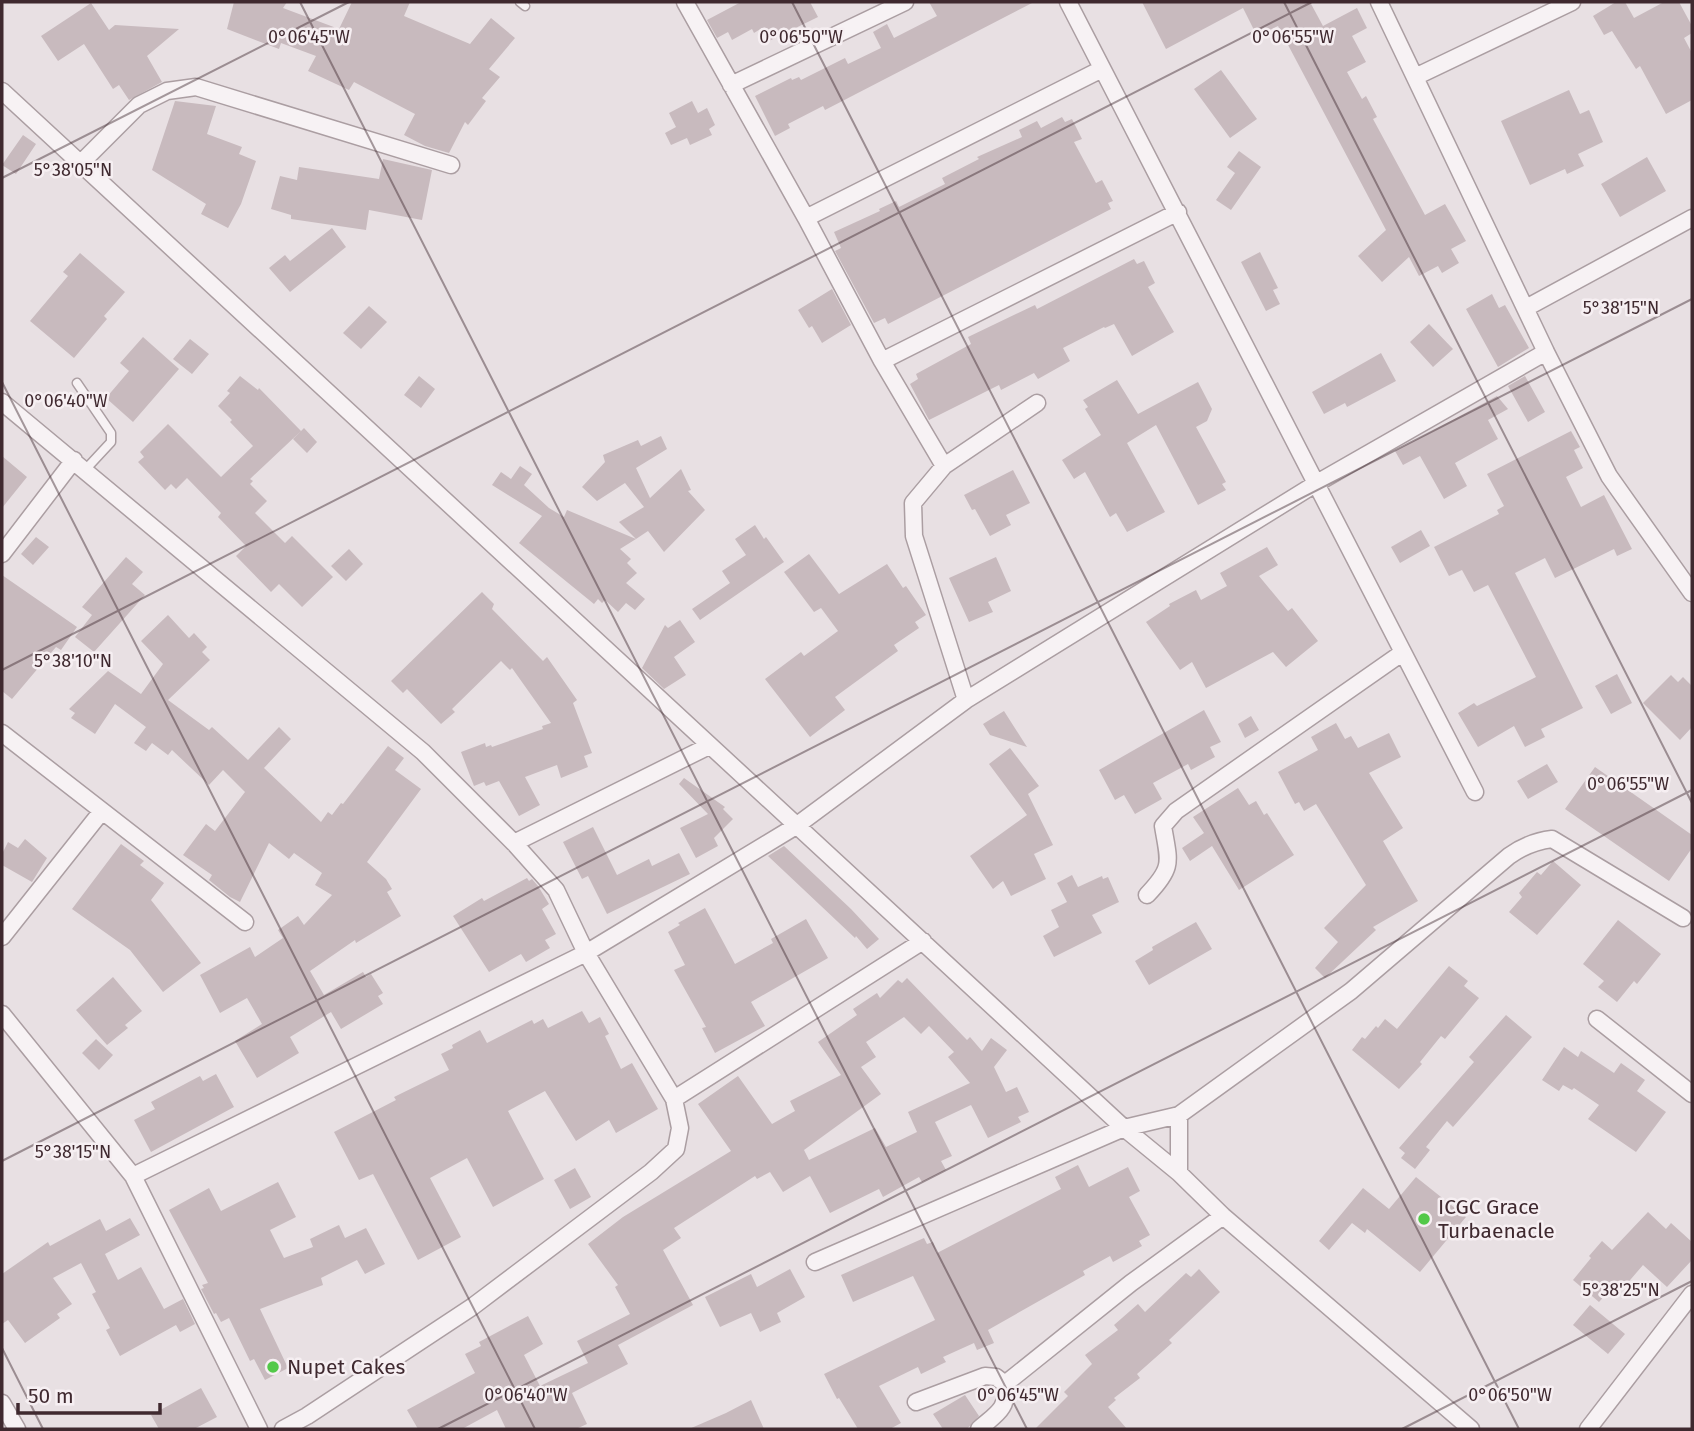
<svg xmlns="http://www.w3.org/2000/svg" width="1694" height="1431" font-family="'Fira Sans',sans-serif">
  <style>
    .building { fill: #c8babe; fill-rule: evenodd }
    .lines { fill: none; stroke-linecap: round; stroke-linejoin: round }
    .lane-casing { stroke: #ab9ea2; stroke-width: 11 }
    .street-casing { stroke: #ab9ea2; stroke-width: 19 }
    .lane { stroke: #f7f2f4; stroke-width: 8 }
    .street { stroke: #f7f2f4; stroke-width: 16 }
    .ticks { fill: none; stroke: #3f292f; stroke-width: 2; stroke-opacity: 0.45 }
    .poi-dot { fill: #53c949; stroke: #f6eff2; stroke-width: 2.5 }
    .labels { text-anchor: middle; stroke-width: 5; stroke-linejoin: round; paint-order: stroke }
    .poi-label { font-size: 21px; fill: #3f292f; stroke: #f6eff2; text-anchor: start }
    .ticks-label { font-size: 18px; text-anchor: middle; fill: #3f292f; stroke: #f6eff2; stroke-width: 5; stroke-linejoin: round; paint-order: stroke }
  </style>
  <rect width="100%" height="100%" fill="#e8e0e3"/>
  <path class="building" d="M234 2H287L283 8 339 29 352 2H410L404 16 470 44 491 18 515 38 489 69 500 77 482 98 486 101 468 125 465 122 449 153 425 146 404 135 415 114 354 82 349 90 308 71 316 56 281 43 279 49 227 29Z
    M741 2H810L818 17 769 41 762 28 754 33 752 29 732 40 728 32 717 38 707 20Z
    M929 2H1034L825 110 823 106 788 124 790 128 775 136 755 96 791 78 792 80 799 77 801 80 845 58 848 64 881 48 873 32 887 24 894 38 937 16Z
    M1142 2H1310L1323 26 1357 8 1367 28 1352 36 1366 62 1347 72 1362 99 1366 96 1377 117 1373 119 1425 215 1445 204 1466 241 1451 249 1459 263 1442 273 1438 266 1419 276 1409 257 1382 282 1358 256 1386 230 1278 26 1257 36 1243 8 1166 49Z
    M1616 2H1625L1634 18 1664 2H1679L1692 26V33L1684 38 1692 53V100L1666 114 1640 66 1636 69 1612 31 1604 35 1593 16Z
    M91 3 109 30 115 25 179 29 147 56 162 82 129 100 119 85 113 89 84 44 58 61 41 36Z
    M1221 70 1257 119 1230 138 1194 89Z
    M1569 90 1580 114 1589 110 1603 142 1578 154 1584 166 1567 174 1565 169 1530 185 1501 121Z
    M175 101 216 106 207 134 242 147 239 154 256 161 241 204 228 228 201 214 206 204 152 170Z
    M692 101 698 113 707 108 715 125 709 129 712 135 690 145 687 138 671 145 665 133 676 127 669 113Z
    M1062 117 1065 122 1072 119 1082 139 1074 142 1096 183 1102 180 1113 201 1108 203 1111 209 888 324 885 318 874 323 835 251 841 248 834 232 880 211 879 209 896 201 899 207 945 184 942 178 979 159 977 157 1022 137 1019 130 1037 121 1041 128Z
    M23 135 36 144 16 174 2 165Z
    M1239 151 1261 167 1231 210 1216 200 1235 173 1227 167Z
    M1647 157 1666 191 1620 217 1601 184Z
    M383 159 432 170 422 220 369 210 366 230 291 219V215L271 209 280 176 297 180 299 167 379 179Z
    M332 228 346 247 290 292 269 268 285 255 290 261Z
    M1260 252 1278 288 1273 290 1280 304 1266 311 1241 262Z
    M80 253 125 292 104 316 107 319 74 358 30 321 68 276 63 272Z
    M1134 259 1137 264 1144 261 1155 283 1148 287 1174 332 1132 356 1114 324 1105 328 1104 327 1063 348 1070 361 1038 379 1034 373 1001 390 999 385 929 420 910 384 918 379 916 374 971 344 968 337 1035 305 1037 309Z
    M832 289 851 325 822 343 812 326 809 328 798 310Z
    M1492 294 1499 308 1505 305 1529 348 1498 367 1466 309Z
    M369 306 387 322 361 349 343 333Z
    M1429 324 1453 349 1433 367 1410 342Z
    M143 337 179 369 133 422 106 398 129 371 120 363Z
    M190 339 209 354 192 374 173 359Z
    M1381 353 1396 381 1347 407 1345 403 1324 414 1312 392Z
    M240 376 258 390 259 388 301 431 250 479 253 481 250 484 267 501 255 513 285 543 292 536 333 577 302 607 279 584 271 592 236 556 246 546 218 517 221 513 187 478 176 489 171 484 165 490 138 462 144 457 140 452 168 424 221 477 253 446 230 422 232 420 218 406 230 393 227 391Z
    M419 376 435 389 421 408 404 395Z
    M1525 376 1545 412 1528 422 1508 386Z
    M1117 380 1138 414 1198 382 1212 409 1207 421 1196 427 1226 482 1222 484 1226 490 1198 505 1156 425 1127 443 1165 512 1127 532 1116 513 1110 517 1085 472 1074 479 1062 460 1101 435 1085 409 1088 407 1083 400Z
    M1497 396 1508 409 1488 420 1498 439 1455 463 1467 486 1444 499 1420 456 1403 465 1395 451Z
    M304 428 317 442 307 453 293 439Z
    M1571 431 1580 447 1574 450 1583 468 1566 477 1581 507 1604 495 1632 549 1617 556 1614 549 1555 578 1545 558 1515 573 1583 708 1541 729 1545 737 1525 747 1514 726 1478 747 1458 713 1474 703 1477 706 1536 677 1488 585 1474 592 1462 570 1449 576 1434 547 1499 514 1497 510 1504 506 1487 474Z
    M661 436 667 449 636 468 650 498 681 469 691 490 688 491 705 510 664 552 648 531 636 539 619 522 644 507 625 483 597 501 582 487 605 462 603 455 638 440 641 446Z
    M2 456 27 477 2 508Z
    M520 466 532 474 524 485 549 508 564 517 567 510 636 539 620 549 631 559 627 563 637 573 626 583 645 599 635 610 626 603 618 612 605 600 602 603 598 599 594 604 519 543 542 516 492 485 501 472 511 479Z
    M1013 470 1030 503 1006 515 1011 525 990 536 975 509 972 510 964 495Z
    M755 525 764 539 766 537 784 562 700 620 692 609 730 583 722 571 746 555 735 539Z
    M1421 530 1430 546 1400 563 1391 547Z
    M36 537 49 547 33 565 21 554Z
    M1267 547 1278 565 1259 576 1288 611 1292 608 1318 641 1286 667 1273 652 1206 688 1192 662 1180 670 1146 622 1170 606 1169 604 1196 590 1201 600 1227 586 1220 573Z
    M349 549 363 564 346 581 331 566Z
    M809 554 839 594 887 564 903 588 906 586 926 615 915 622 919 628 894 645 898 651 835 697 845 710 810 737 765 679 801 652 804 656 838 631 821 608 814 612 784 572Z
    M126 557 143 572 132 584 145 595 94 652 75 637 92 615 82 607Z
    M996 557 1011 591 988 602 993 612 969 622 949 578Z
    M2 575 77 627 61 650 56 647 12 699 2 691Z
    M482 592 494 604 492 609 543 661 547 657 577 700 573 703 592 753 584 756 588 767 561 778 557 765 525 777 540 805 519 816 499 781 486 786 484 782 474 786 461 752 485 743 486 747 491 745 492 747 543 729 542 726 551 723 512 668 510 670 501 661 452 709 455 712 441 724 407 689 403 693 391 681Z
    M168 615 189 638 194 633 207 647 202 652 210 660 168 700 209 730 212 727 248 760 279 727 291 739 264 768 321 822 328 812 332 815 341 803 343 804 388 746 404 758 395 770 421 789 367 862 386 879 392 889 387 892 401 916 356 943 355 940 310 971 324 995 363 972 366 977 371 974 383 993 378 996 383 1004 341 1029 331 1012 290 1037 299 1053 257 1078 235 1041 262 1024 247 998 220 1013 200 975 250 947 255 957 283 938 278 930 298 916 304 925 332 895 315 885 322 873 294 853 289 859 269 843 240 902 230 897 209 880 212 875 183 855 206 824 215 831 245 792 223 770 209 785 172 750 168 755 152 743 146 751 134 743 146 727 115 704 95 734 71 718 75 713 69 709 108 671 141 694 163 664 141 641Z
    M680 620 695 642 674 657 686 675 664 689 642 668 665 625 668 628Z
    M1617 674 1632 703 1611 714 1595 686Z
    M1671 675 1678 682 1683 677 1692 686V727L1680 740 1643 703Z
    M1204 710 1221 742 1210 747 1215 757 1191 770 1188 764 1153 783 1162 799 1135 814 1124 795 1115 800 1099 770Z
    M1004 711 1027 747 990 735 983 724Z
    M1251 716 1259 730 1245 738 1238 724Z
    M1336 723 1345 739 1351 736 1358 748 1389 733 1401 757 1369 773 1403 828 1383 841 1418 901 1373 927 1376 930 1325 978 1315 968 1338 942 1324 928 1366 885 1316 804 1304 811 1299 802 1295 804 1278 772 1318 750 1311 737Z
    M1010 748 1039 786 1028 794 1053 845 1034 854 1046 879 1011 896 1003 881 993 889 970 856 1027 815 989 764Z
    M1547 764 1558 782 1528 799 1517 781Z
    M1595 767 1692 835V848L1669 881 1565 809Z
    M684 778 725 807 723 809 733 819 714 838 718 846 696 858 680 828 708 814 679 784Z
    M1238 788 1249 805 1256 801 1264 815 1267 813 1294 855 1239 890 1212 846 1190 861 1182 848 1204 833 1193 817Z
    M593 827 617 875 649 859 652 866 679 853 690 874 607 914 588 876 582 879 563 842Z
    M25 839 47 858 32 882 2 865V854L8 842 18 848Z
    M121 844 144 861 140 865 164 883 151 900 201 963 163 992 130 950 72 909Z
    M784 846 851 909 879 939 867 949 856 936 855 938 768 856Z
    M1553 861 1581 885 1537 935 1509 912 1522 897 1519 893 1537 872 1541 875Z
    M1072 875 1078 887 1102 876 1103 879 1108 877 1119 902 1092 915 1102 933 1054 957 1043 936 1059 927 1051 910 1067 902 1057 883Z
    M527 878 529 881 532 879 538 886 549 904 542 909 556 934 545 940 550 948 526 962 521 954 489 972 453 916 482 898 484 901Z
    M705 908 735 964 773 943 771 939 806 919 828 958 751 1002 765 1026 715 1053 702 1028 706 1027 674 970 685 965 668 932 680 925 678 923Z
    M1618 920 1661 954 1637 984 1634 981 1617 1002 1598 987 1604 981 1583 964Z
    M1196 922 1212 949 1149 985 1135 961 1153 950 1152 947Z
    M1449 966 1468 981 1464 986 1479 998 1445 1039 1441 1036 1420 1062 1422 1064 1399 1089 1352 1050 1362 1037 1365 1039 1376 1026 1378 1028 1385 1019 1397 1029Z
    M113 977 142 1011 125 1025 128 1028 107 1045 76 1010Z
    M907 978 967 1040 970 1037 982 1051 991 1038 1007 1050 994 1067 1006 1092 1017 1087 1029 1112 1018 1117 1021 1122 988 1138 971 1105 935 1122 952 1156 941 1161 946 1170 922 1182 919 1177 883 1197 879 1189 830 1213 810 1176 783 1192 770 1172 757 1179 755 1176 674 1228 681 1238 663 1250 693 1305 618 1345 628 1364 572 1393 587 1424 576 1429H506L497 1410 462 1429H418L407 1410 475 1373 465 1354 481 1346 479 1342 528 1316 543 1344 524 1355 540 1386 588 1363 577 1341 630 1314 615 1287 618 1285 588 1244 623 1217 731 1151 698 1104 738 1076 772 1124 795 1111 790 1101 841 1075 818 1042 857 1015 853 1009 877 993 880 998 898 980 902 983ZM904 1017 921 1034 929 1026 954 1052 948 1057 970 1083 908 1112 917 1132 886 1147 875 1128 809 1160 804 1150 881 1094 861 1067 876 1057 866 1042Z
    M582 1011 589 1023 600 1017 609 1034 605 1036 621 1069 632 1063 658 1109 616 1133 609 1120 576 1141 545 1091 508 1111 544 1179 493 1207 467 1158 430 1178 461 1237 418 1260 373 1174 359 1180 334 1132 396 1100 394 1097 449 1070 441 1054 453 1048 452 1045 480 1030 487 1043 532 1020 534 1024 543 1019 548 1028Z
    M1506 1015 1532 1037 1453 1127 1447 1121 1426 1147 1430 1150 1415 1169 1401 1158 1405 1153 1399 1148 1474 1062 1469 1057Z
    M96 1039 113 1055 99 1070 82 1053Z
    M1564 1047 1578 1057 1581 1051 1614 1073 1621 1063 1645 1080 1637 1091 1666 1112 1636 1152 1588 1119 1599 1105 1574 1088 1572 1090 1563 1085 1559 1091 1542 1080Z
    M216 1074 234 1107 151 1152 134 1120 155 1109 151 1102 200 1076 203 1081Z
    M1078 1165 1089 1187 1128 1167 1140 1191 1129 1197 1150 1235 1139 1241 1142 1246 1113 1262 1110 1256 1083 1271 1085 1275 988 1330 994 1343 977 1350 974 1343 943 1357 946 1362 921 1374 918 1367 879 1386 901 1423 890 1429H858L839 1398 837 1399 824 1374 935 1320 913 1276 853 1302 841 1275 924 1238 927 1244 933 1242 937 1253 1061 1189 1055 1177Z
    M575 1168 591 1197 570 1209 554 1180Z
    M1416 1177 1466 1217 1420 1272 1367 1229 1365 1233 1352 1223 1329 1250 1319 1241 1363 1188 1389 1209Z
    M278 1182 296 1217 270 1230 284 1258 313 1247 310 1239 339 1225 345 1238 366 1228 385 1264 365 1274 357 1260 321 1278 323 1285 260 1309 288 1368 265 1380 254 1359 250 1361 229 1318 221 1322 216 1313 214 1314 201 1289 204 1288 202 1285 208 1283 169 1210 209 1188 221 1211Z
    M1648 1212 1666 1229 1671 1223 1692 1242V1260L1667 1287 1643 1265 1625 1286 1618 1281 1599 1302 1573 1280 1591 1258 1589 1256 1602 1241 1612 1250Z
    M130 1218 140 1235 105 1254 118 1280 141 1267 164 1309 183 1299 195 1324 180 1332 176 1325 120 1356 106 1330 110 1328 92 1294 96 1292 81 1263 53 1278 72 1304 57 1314 60 1318 25 1343 8 1320 2 1324V1274L48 1242 50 1246 100 1219 106 1231Z
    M790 1269 805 1297 777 1313 781 1322 760 1332 751 1313 720 1327 705 1297 751 1274 757 1287Z
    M1199 1269 1220 1292 1169 1340 1172 1343 1137 1374 1140 1378 1114 1398 1116 1400 1108 1407 1127 1429H1035L1068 1396 1064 1392 1092 1364 1085 1355 1118 1330 1114 1325 1138 1304 1145 1312 1186 1273 1191 1277Z
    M1590 1305 1625 1334 1608 1354 1573 1325Z
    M201 1388 217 1417 194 1429H159L151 1415Z
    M965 1395 979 1416 967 1429H943L933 1414Z
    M751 1400 764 1429H689L726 1413Z"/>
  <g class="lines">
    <defs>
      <path id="lane" d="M520 2 525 6
        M77 383 111 433V442L85 470"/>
      <path id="street" d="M685 2 806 218 882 361 944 466
        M1068 2 1475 792
        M1379 2 1546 352 1609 476 1692 593
        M1415 77 1572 2
        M731 85 905 2
        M2 91 1124 1128 1179 1173 1223 1216 1471 1429
        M81 163 139 105 167 91 196 87 451 165
        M806 218 1102 69
        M1526 308 1692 218
        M882 361 1178 212
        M2 402 423 752 514 843 556 890 586 953 674 1099 680 1128 676 1149 651 1172 472 1307 307 1416 283 1429
        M2 554 74 460
        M966 700 914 536 913 503 944 466 1037 403
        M2 733 245 922
        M514 843 709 746
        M1147 895C1174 867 1169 862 1163 826L1176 811 1402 653
        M2 937 102 811
        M2 1014 133 1176 586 953 796 826 966 700 1317 483 1546 352
        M1597 1019 1692 1094
        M674 1099 923 941
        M1179 1115V1173
        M133 1176 259 1429
        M815 1262 1124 1128 1179 1115 1351 991 1509 856C1523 846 1535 841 1552 839L1683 918
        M1005 1384 1131 1283 1223 1216
        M916 1402 985 1376 996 1377 1005 1384C1009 1409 996 1414 979 1429
        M2 1403 17 1429
        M1588 1429 1692 1294"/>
    </defs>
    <use href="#lane" class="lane-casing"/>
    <use href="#street" class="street-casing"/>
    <use href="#lane" class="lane"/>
    <use href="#street" class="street"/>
  </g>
  <path class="ticks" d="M300 2 1027 1429M792 2 1519 1429M1284 2 1692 803M2 178 349 2M2 382 535 1429M2 670 1312 2M2 1161 1692 299M2 1348 43 1429M438 1429 1692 790M1402 1429 1692 1281"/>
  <g class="poi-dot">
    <circle cx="1424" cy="1219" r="7"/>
    <circle cx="273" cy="1367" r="7"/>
  </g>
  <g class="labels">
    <g class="poi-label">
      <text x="1438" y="1214">ICGC Grace<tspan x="1438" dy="24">Turbaenacle</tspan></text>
      <text x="287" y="1374">Nupet Cakes</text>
    </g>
  </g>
  <g class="ticks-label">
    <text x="309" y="43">0°06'45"W</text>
    <text x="801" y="43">0°06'50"W</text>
    <text x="1293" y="43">0°06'55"W</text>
    <text x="73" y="176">5°38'05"N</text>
    <text x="1621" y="314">5°38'15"N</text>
    <text x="66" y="407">0°06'40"W</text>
    <text x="73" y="667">5°38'10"N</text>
    <text x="1628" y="790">0°06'55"W</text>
    <text x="73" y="1158">5°38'15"N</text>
    <text x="1621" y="1296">5°38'25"N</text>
    <text x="526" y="1401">0°06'40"W</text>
    <text x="1018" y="1401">0°06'45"W</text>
    <text x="1510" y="1401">0°06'50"W</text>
  </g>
  <rect width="1694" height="1431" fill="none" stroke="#3f292f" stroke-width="7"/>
  <path d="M18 1403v10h142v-10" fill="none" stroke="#3f292f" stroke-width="3.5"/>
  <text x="28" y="1403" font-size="21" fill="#3f292f" stroke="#f6eff2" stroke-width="5" paint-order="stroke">50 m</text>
</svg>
